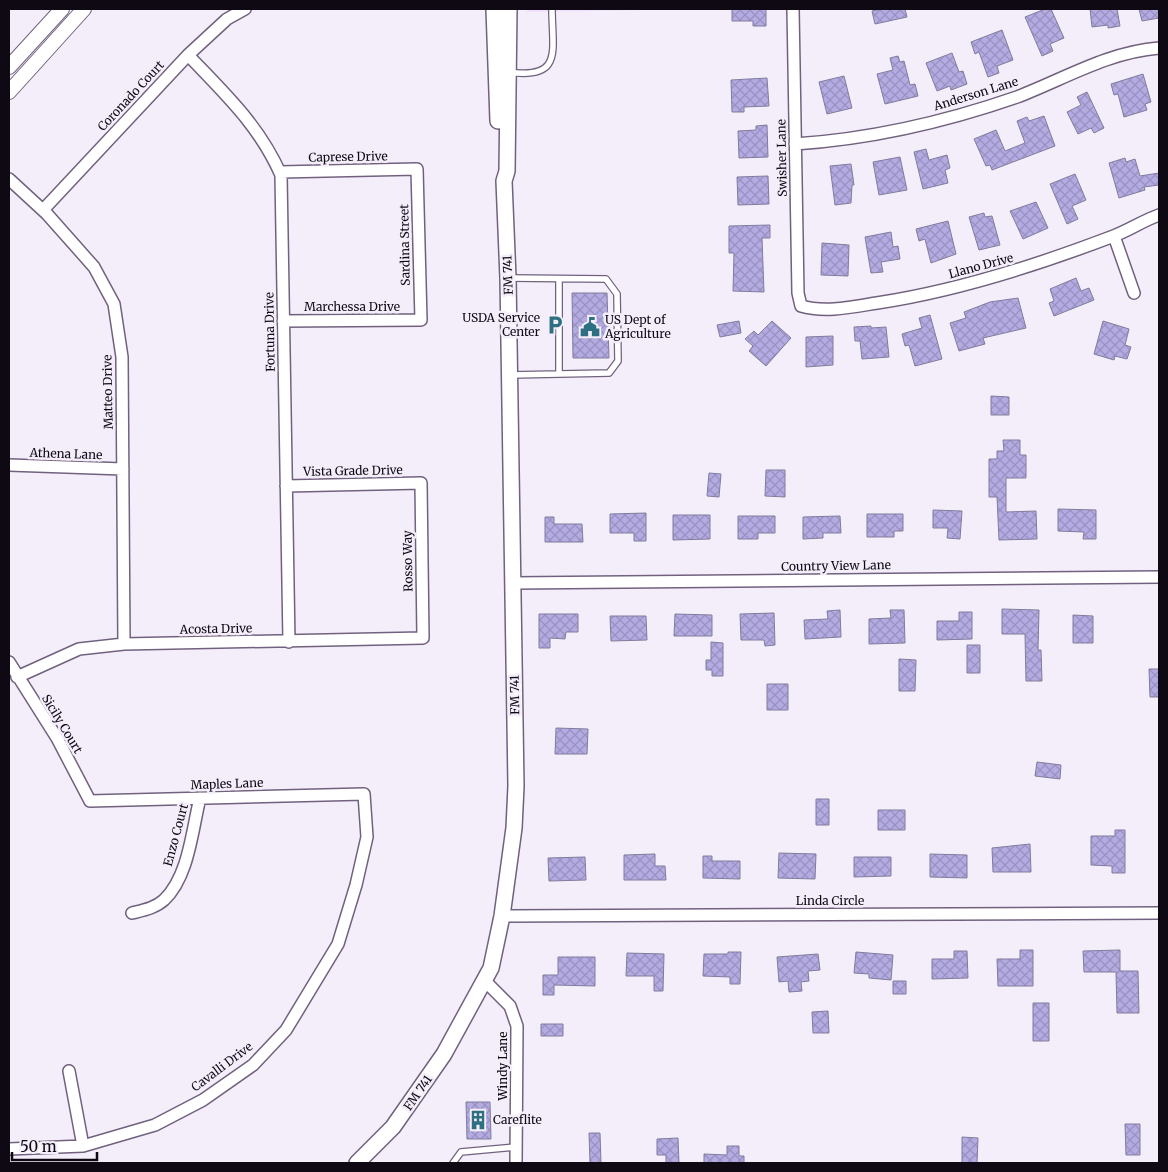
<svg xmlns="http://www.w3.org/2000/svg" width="1168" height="1172" font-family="Merriweather,serif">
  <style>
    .built { fill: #efdefe }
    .building { fill: url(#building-cross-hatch); stroke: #807c9c }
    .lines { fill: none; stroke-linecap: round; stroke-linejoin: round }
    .service-casing { stroke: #71617e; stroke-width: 8 }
    .minor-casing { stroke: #71617e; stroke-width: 14 }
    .tertiary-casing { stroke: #71617e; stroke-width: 16 }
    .secondary-casing { stroke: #71617e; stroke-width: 18 }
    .service { stroke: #fff; stroke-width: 5.5 }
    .minor { stroke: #fff; stroke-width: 11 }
    .tertiary { stroke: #fff; stroke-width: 14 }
    .secondary { stroke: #fff; stroke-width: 15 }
    .labels { text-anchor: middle; stroke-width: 5; stroke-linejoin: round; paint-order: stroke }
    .street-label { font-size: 12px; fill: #0f0914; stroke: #f4eefb }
    .poi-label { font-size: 12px; fill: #0f0914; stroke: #f4eefb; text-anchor: start }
  </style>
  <defs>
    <pattern id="building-cross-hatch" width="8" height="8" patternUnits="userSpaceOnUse" patternTransform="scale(1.25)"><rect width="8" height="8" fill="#b3abe2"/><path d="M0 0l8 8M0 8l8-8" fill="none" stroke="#9992c1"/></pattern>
  </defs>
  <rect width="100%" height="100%" fill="#f4eefb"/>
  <path class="built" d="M527 9H703L527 12Z"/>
  <path class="building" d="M732 9H766V26H753V21H732Z
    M881 9H905L907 17 875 24 872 11Z
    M1045 9H1051L1064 38 1050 44 1053 51 1042 56 1025 17Z
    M1090 9H1117L1120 26 1108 28V25L1092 27Z
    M1139 9H1159V18L1142 21Z
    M1002 30 1013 60 997 66 999 73 988 77 979 52 975 54 971 42Z
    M952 53 959 72 963 71 967 84 951 90 950 86 937 91 926 63Z
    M898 56 900 62 904 61 910 85 915 84 918 96 885 104 877 74 893 70 890 58Z
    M1143 74 1151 102 1145 104 1147 110 1124 117 1118 94 1114 95 1111 84Z
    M844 76 852 108 827 114 819 82Z
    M767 78 769 106 744 107V112H732L731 80Z
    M1087 92 1104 128 1094 133 1091 128 1078 134 1067 112 1081 105 1077 97Z
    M1044 116 1055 146 992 170 990 165 986 166 974 139 996 130 1005 151 1025 143 1017 121 1027 117 1029 121Z
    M767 125 768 157 739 158 738 131 756 130V126Z
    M926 149 929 160 947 155 950 168 945 170 948 183 923 189 914 152Z
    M900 157 907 190 879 195 873 162Z
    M1125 158 1126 162 1135 159 1140 176 1159 173V185L1144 187 1145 190 1119 198 1109 163Z
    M851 164 854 185H852L851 203 835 205 830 166Z
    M1075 174 1086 200 1072 206 1078 219 1067 224 1050 184Z
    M768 176 769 204 738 205 737 177Z
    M1036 202 1048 228 1023 239 1010 211Z
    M984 213 985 217 992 216 1000 245 979 250 969 217Z
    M948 221 956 254 931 263 925 239 919 241 916 229Z
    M770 225V238H762L764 292 733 291 734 253H729V226Z
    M891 232 893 247 898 246 900 259 881 262 883 272 871 273 865 237Z
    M822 243 849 245 848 276 821 275Z
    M1076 278 1081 291 1089 288 1094 300 1054 316 1049 303 1054 301 1050 289Z
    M572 293H607L609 358H573Z
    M1018 298 1026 328 983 338 985 344 959 351 950 323 966 318 964 312 990 302Z
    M930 315 942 359 915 366 909 345 905 346 902 334 922 328 919 318Z
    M739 321 741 333 720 337 717 325Z
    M772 321 791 338 766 366 749 351 753 346 745 339 754 331 758 335Z
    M1103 321 1129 329 1125 345 1131 347 1127 359 1115 356 1114 360 1094 354Z
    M871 326V328L886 327 889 357 862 359 860 341H855L854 327Z
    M833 336V365L806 367V337Z
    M991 396 1009 397V415H991Z
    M1003 440H1020V455H1026V478H1006V512L1036 511 1037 539 999 540 997 497H989V459H997V451H1004Z
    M766 470H785V497L765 496Z
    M709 473 721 474 719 497 707 496Z
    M1058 509 1096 510V539H1083L1084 532 1058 531Z
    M933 510 962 511 960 539 947 538 948 528H933Z
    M646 513V541H634V533H610V514Z
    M867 514H903V531H894V537H867Z
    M673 515H710V539L673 540Z
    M738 516H775V533H758V539H738Z
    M840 516 841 533H823V538L803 539V517Z
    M545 517H554V524H582L583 542H545Z
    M1002 609 1039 610 1038 650H1041L1042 681H1026L1025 634H1002Z
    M840 610 841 637 805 639 804 620 828 619 827 611Z
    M890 610H904L905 643 869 644V619L891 618Z
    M959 612H972V639L937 640V621H959Z
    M774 613 775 645 765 646 764 640H741L740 614Z
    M539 614H578V632H566L565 639 550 638V648H539Z
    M675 614 712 615V636H674Z
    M1073 615 1093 616V643H1073Z
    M610 616H646L647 640 611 641Z
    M711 642 723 643V676H712V670H706V660H711Z
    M967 645H980V673H967Z
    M899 659 916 660 915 691H899Z
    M1149 669H1159V697H1150Z
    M767 684H788V710H767Z
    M556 728 588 729 587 754H555Z
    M1037 762 1061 765 1060 779 1035 776Z
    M816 799H829V825H816Z
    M878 810H905V830H878Z
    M1115 830H1125V873H1112V866L1091 865V836H1115Z
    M1030 844 1031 872H993L992 848Z
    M779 853 816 854 815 879 778 878Z
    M655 854V866H665L666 880H624V855Z
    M930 854 967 855V878L930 877Z
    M703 856H712V861H740V879L703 878Z
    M585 857 586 880 549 881 548 858Z
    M854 857H891V876L854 877Z
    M1020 950H1033V986H998L997 959H1020Z
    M1120 950V971H1138L1139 1013H1117L1116 972H1084L1083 951Z
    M954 951H967L968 978 932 979V959H954Z
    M728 952H741L740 984H730V977L703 976 704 954H728Z
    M856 952 893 955 891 980 869 978V974L854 973Z
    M627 953 664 954 663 991H654V976H626Z
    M818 954 820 970 808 971 809 981 801 982 802 991 789 992 788 981 779 982 777 957Z
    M558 957H595V986L554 985V995H543V975H558Z
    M893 981H906V994H893Z
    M1033 1003H1049V1041H1033Z
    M828 1011 829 1033H813L812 1012Z
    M541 1024H563V1036H541Z
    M466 1102H490L491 1139H467Z
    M1125 1124H1140V1155H1126Z
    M589 1133H600L601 1163H590Z
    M962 1137 978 1138 977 1163H962Z
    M678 1138 679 1163H666V1155H657V1139Z
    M727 1146H739V1156H744V1163H704V1154L727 1155Z"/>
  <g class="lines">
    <defs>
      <path id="service" d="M508 72C564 80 552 50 552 9
        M510 278 606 279 617 294 618 361 609 373 510 375
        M559 374V280
        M453 1163 461 1152 516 1147"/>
      <path id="minor" d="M793 9 798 293 801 306C825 313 852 307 877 303 957 291 1035 266 1111 237 1128 231 1142 221 1159 215
        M188 55C225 94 259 125 281 175L289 642
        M795 144C871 139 945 122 1017 97 1064 79 1108 52 1159 48
        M280 172 417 169 421 320 283 321
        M9 179 47 214 94 267 114 304 122 357 124 644
        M43 210 188 55 227 19 245 9
        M1114 236 1134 293
        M9 465 123 469
        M513 583 1159 577
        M9 662 57 738 90 801 364 794 367 837 356 885 338 944 286 1030 253 1065 203 1100 155 1125 83 1146 9 1149
        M17 677 79 649 124 644 423 638 421 483 286 486
        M132 913C144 910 155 908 164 900 189 876 192 830 200 798
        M502 916 1159 913
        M485 981 510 1006 517 1026 516 1163
        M69 1071 83 1146"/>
      <path id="tertiary" d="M9 67 62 9
        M9 92 84 9"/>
      <path id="secondary" d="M494 9 498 121
        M357 1163 393 1127 444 1054 491 968 502 916 514 828 516 786 508 278 504 181 507 171 509 9"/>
    </defs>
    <use href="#service" class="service-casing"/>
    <use href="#minor" class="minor-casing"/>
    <use href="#tertiary" class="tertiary-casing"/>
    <use href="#secondary" class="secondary-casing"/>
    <use href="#service" class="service"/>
    <use href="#minor" class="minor"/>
    <use href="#tertiary" class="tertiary"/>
    <use href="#secondary" class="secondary"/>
  </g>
  <defs>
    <symbol id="parking-bare" viewBox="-9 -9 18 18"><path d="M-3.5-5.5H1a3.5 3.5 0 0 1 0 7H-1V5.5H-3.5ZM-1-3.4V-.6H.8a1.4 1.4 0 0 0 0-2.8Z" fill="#2e7082" stroke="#f4eefb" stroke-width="2.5" paint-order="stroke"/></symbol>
    <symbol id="civic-bare" viewBox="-9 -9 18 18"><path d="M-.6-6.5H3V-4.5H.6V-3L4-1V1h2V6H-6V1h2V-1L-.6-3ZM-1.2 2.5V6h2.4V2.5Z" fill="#2e7082" stroke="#f4eefb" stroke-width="2.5" paint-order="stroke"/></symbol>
    <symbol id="building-bare" viewBox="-9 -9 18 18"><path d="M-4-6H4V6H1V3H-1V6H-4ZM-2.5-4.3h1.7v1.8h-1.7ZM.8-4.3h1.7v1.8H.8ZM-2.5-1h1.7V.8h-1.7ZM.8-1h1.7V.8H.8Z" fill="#2e7082" stroke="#f4eefb" stroke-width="2.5" paint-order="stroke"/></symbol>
  </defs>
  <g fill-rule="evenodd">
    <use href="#parking-bare" x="541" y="311" width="28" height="28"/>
    <use href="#civic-bare" x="576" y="313" width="28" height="28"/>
    <use href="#building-bare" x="464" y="1106" width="28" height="28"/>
  </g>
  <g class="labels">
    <g class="street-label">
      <text transform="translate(976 94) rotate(-17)" y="4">Anderson Lane</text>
      <text transform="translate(131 96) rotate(-47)" y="4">Coronado Court</text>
      <text transform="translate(348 157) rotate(-1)" y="4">Caprese Drive</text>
      <text transform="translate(782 158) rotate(-91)" y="4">Swisher Lane</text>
      <text transform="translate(405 245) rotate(-91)" y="4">Sardina Street</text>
      <text transform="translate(981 266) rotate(-15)" y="4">Llano Drive</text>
      <text transform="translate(508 275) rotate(-92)" y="4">FM 741</text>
      <text x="352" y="311">Marchessa Drive</text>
      <text transform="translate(270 332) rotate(-91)" y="4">Fortuna Drive</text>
      <text transform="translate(108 392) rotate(-91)" y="4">Matteo Drive</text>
      <text transform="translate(66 454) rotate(2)" y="4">Athena Lane</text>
      <text transform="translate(353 471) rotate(-1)" y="4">Vista Grade Drive</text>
      <text transform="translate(408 561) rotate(-91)" y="4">Rosso Way</text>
      <text transform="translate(836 566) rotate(-1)" y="4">Country View Lane</text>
      <text transform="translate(216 629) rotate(-1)" y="4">Acosta Drive</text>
      <text transform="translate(515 695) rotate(-91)" y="4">FM 741</text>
      <text transform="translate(62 724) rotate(59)" y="4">Sicily Court</text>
      <text transform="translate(227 784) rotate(-2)" y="4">Maples Lane</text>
      <text transform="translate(176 835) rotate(-75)" y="4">Enzo Court</text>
      <text x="830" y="905">Linda Circle</text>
      <text transform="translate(503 1066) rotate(-90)" y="4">Windy Lane</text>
      <text transform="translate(222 1067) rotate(-37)" y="4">Cavalli Drive</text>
      <text transform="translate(418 1093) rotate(-55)" y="4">FM 741</text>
    </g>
    <g class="poi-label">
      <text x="540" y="322" text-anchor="end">USDA Service<tspan x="540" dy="14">Center</tspan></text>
      <text x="605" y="324">US Dept of<tspan x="605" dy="14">Agriculture</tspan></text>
      <text x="493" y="1124">Careflite</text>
    </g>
  </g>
  <rect width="1168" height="1172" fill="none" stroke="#0f0914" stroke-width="20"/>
  <path d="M12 1152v8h85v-8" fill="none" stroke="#0f0914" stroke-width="2.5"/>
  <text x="20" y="1152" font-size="15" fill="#0f0914" stroke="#f4eefb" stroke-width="4" paint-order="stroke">50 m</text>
</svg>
